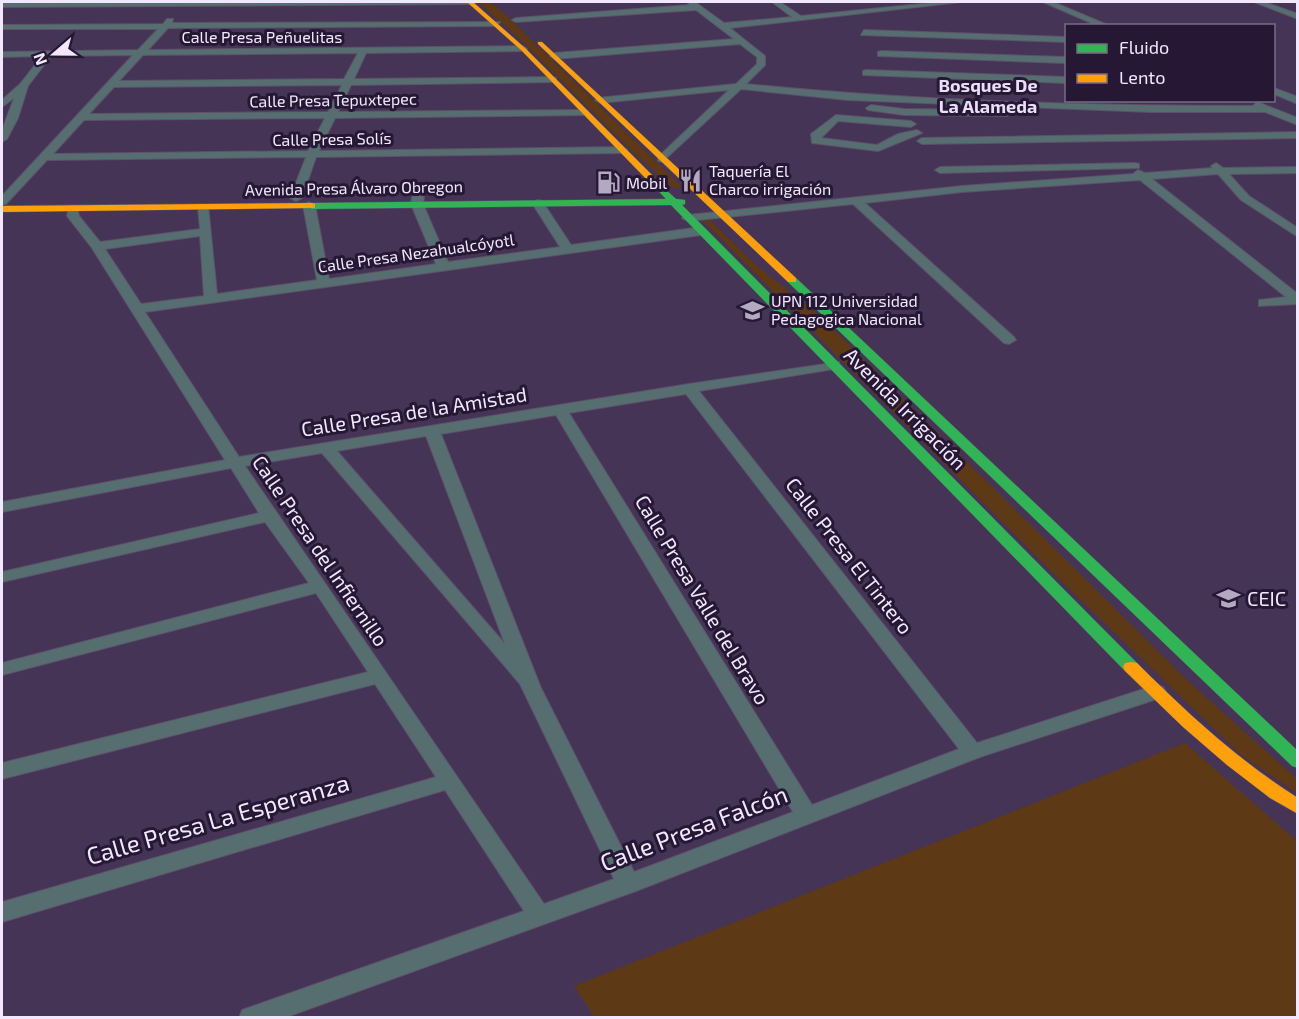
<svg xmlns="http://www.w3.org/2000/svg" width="1299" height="1019" font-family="'Exo 2',sans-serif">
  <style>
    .green { fill: #5d3915 }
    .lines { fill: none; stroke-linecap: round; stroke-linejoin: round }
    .street-casing { stroke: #5d506b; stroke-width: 2 }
    .fast-casing { stroke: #5d506b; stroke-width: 1 }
    .slow-casing { stroke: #5d506b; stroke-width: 1 }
    .street { fill: #566e70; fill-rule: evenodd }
    .fast { fill: #30b455; fill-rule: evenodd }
    .slow { fill: #ff9f0a; fill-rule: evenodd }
    .labels { text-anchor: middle; stroke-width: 6; stroke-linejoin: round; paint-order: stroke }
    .far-street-label { font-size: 16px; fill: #f1e7fe; stroke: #261834 }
    .far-poi-label { font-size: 16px; fill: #f1e7fe; stroke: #261834; text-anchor: start }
    .far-quarter-label { font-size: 18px; font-weight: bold; fill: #ebdefc; stroke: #261834 }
    .street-label { font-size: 20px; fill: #f1e7fe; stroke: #261834 }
    .poi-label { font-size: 20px; fill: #f1e7fe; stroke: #261834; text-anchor: start }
    .near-street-label { font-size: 24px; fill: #f1e7fe; stroke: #261834 }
  </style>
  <rect width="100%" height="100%" fill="#453456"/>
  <path class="green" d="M478 2H490L507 16 682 187 673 188 632 151 522 41Z
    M707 217 756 265 819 315 1187 680 1297 779V793L1240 754 1064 584 701 219Z
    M1185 743 1297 841V1017L595 1018 574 986Z"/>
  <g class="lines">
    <defs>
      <path id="street" d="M181 2H475L471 4 2 7V3Z
        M687 2H695L724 23 792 17 772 2H780L801 16 940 2H962L730 28 765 56V65L746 84C914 101 1084 106 1253 106L1257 102 1298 118V125L1265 112H1151L848 100 741 89 662 162 658 161V157L729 90 600 103 595 100 597 98 736 84 757 64V57L740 44 554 59 550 56 554 53 734 39 696 10 516 22 512 20 516 18 690 5Z
        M1043 2H1053L1110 26H1098Z
        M1254 2H1264L1298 14V19Z
        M167 19H173L172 23 500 22 497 26 168 28 148 50 523 46 527 49 526 51 366 53 354 79 553 77 556 78V82L351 85 338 112 585 110 588 111V115L335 118 319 151 622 147 627 150 622 153 316 157 302 198 296 201 290 198 306 157 47 160 6 204 2 205V196L133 55 51 56 28 86 18 118 7 139 2 142V130L14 98 2 107V100L20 84 42 56 2 57V52L138 50 158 29H2V25L163 24ZM358 53 344 79 119 81 143 55ZM342 85 328 112 89 114 114 87ZM325 118 308 151 53 154 84 120Z
        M864 30 1066 37V42L861 35Z
        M881 51 1066 57V63L878 56V52Z
        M866 70 1066 77V83L863 75V71Z
        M1274 88 1298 97V104L1274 94Z
        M871 105 904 109 1007 110 1012 113 1007 116 904 115 868 110 866 108Z
        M836 115 911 121 916 124 911 127 838 121 821 138 877 145 898 134 917 130 922 133 878 151 812 143 811 134Z
        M1298 132V138L922 144 917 141 922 138Z
        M1135 163 1139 164V168L940 173 935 170 940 167Z
        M1216 163 1223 168 1298 167V173L1229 174 1249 196 1298 228V237L1241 200 1218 174 1152 179 1298 294V304L1259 306V300L1286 297 1140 180 962 192 865 203 1014 337 1016 340 1009 344 1004 343 853 204 688 221 682 218 688 215 962 186 1133 174 1138 170 1145 173 1212 168 1211 166Z
        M418 194 424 197 423 204 448 262 560 247 532 203 538 200 542 201 571 245 701 227 707 231 701 235 145 312 239 457 689 384 839 362V368L834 369 699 391 977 743 1156 685 1163 687 1166 692 1163 697 980 757 636 891 284 1018H239L242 1010 524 911 445 790 2 922V902L436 777 375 684 2 779V763L368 672 316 593 2 675V663L309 583 265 522 2 582V572L259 513 231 468 2 512V502L225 460 92 248 67 216 69 206H77L79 216 100 242 200 229 198 207 208 205 217 294 317 280 303 205 309 202 315 205 329 279 436 264 411 204 412 197ZM200 236 204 296 141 304 105 249ZM686 394 959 749 812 805 569 413ZM556 415 793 812 634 872 541 688 441 434ZM426 436 505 644 337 451ZM322 453 520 684 614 879 544 904 245 466Z"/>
      <path id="fast" d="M656 181 676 199 685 200V204L682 205 1137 663 1139 667 1137 671H1125L671 205 312 209 307 206 312 203 666 199 652 184Z
        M792 277 796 278 1298 751V768L1292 766 788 282V278Z"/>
      <path id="slow" d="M467 2H473L525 48 659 182V186H653L521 50Z
        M538 42H542L796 278V282H788L538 44Z
        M312 203 315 204V208L2 212V206Z
        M1131 662 1137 663C1186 712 1238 760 1298 798V814L1270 798 1227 765 1183 727 1125 671 1123 667 1125 663Z"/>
    </defs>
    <use href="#street" class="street-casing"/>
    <use href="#fast" class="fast-casing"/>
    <use href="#slow" class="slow-casing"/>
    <use href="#street" class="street"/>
    <use href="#fast" class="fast"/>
    <use href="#slow" class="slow"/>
  </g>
  <defs>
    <symbol id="restaurant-bare" viewBox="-9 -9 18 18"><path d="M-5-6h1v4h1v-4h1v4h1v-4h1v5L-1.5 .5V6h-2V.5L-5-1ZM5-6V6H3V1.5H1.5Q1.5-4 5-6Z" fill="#b5a8c3" stroke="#261834" stroke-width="2.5" paint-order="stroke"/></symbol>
    <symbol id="fuel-bare" viewBox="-9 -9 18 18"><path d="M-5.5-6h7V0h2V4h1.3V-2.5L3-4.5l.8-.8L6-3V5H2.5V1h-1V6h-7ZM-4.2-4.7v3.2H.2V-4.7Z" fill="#b5a8c3" stroke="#261834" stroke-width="2.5" paint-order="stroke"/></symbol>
    <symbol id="university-bare" viewBox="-9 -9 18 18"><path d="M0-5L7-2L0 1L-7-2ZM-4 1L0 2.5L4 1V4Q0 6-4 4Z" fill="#b5a8c3" stroke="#261834" stroke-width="2.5" paint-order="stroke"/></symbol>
    <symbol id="school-bare" viewBox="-9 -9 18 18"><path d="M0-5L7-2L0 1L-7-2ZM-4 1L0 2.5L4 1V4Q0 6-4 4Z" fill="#b5a8c3" stroke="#261834" stroke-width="2.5" paint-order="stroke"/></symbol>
  </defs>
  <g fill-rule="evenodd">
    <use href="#restaurant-bare" x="674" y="164" width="33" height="33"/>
    <use href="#fuel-bare" x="592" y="166" width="33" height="33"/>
    <use href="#university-bare" x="736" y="294" width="33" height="33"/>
    <use href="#school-bare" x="1212" y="582" width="33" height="33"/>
  </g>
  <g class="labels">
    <g class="far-street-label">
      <text x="262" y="43">Calle Presa Peñuelitas</text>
      <text transform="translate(333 100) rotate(-1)" y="6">Calle Presa Tepuxtepec</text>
      <text transform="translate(332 139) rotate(-1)" y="6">Calle Presa Solís</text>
      <text transform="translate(354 188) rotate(-1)" y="6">Avenida Presa Álvaro Obregon</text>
      <text transform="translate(416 253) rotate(-8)" y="6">Calle Presa Nezahualcóyotl</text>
    </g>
    <g class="far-poi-label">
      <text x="709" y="177">Taquería El<tspan x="709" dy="18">Charco irrigación</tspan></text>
      <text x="626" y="189">Mobil</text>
      <text x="771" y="307">UPN 112 Universidad<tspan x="771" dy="18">Pedagogica Nacional</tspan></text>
    </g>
    <g class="far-quarter-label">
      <text x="988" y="92">Bosques De<tspan x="988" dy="21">La Alameda</tspan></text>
    </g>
    <g class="street-label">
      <text transform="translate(905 409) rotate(45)" y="7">Avenida Irrigación</text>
      <text transform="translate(414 412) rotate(-9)" y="7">Calle Presa de la Amistad</text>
      <text transform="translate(320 551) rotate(56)" y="7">Calle Presa del Infiernillo</text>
      <text transform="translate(849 556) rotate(52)" y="7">Calle Presa El Tintero</text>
      <text transform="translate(702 600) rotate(59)" y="7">Calle Presa Valle del Bravo</text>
    </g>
    <g class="poi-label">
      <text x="1247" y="606">CEIC</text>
    </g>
    <g class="near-street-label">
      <text transform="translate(218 820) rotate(-16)" y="8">Calle Presa La Esperanza</text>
      <text transform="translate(694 829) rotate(-21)" y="8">Calle Presa Falcón</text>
    </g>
  </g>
  <rect width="1299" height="1019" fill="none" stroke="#f1e7fe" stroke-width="6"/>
  <rect x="1065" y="24" width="210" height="78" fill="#261834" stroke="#776b85" stroke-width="1.5"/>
  <rect x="1077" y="44" width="30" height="9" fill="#30b455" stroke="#776b85" stroke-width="1.5"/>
  <text x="1119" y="54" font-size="18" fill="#f1e7fe">Fluido</text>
  <rect x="1077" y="74" width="30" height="9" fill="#ff9f0a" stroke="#776b85" stroke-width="1.5"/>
  <text x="1119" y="84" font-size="18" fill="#f1e7fe">Lento</text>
  <g transform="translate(54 54) rotate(250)" stroke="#261834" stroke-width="4.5" paint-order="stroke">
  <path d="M0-4.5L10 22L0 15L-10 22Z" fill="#f1e7fe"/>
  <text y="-9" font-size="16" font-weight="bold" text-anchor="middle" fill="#f1e7fe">N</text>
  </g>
</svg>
